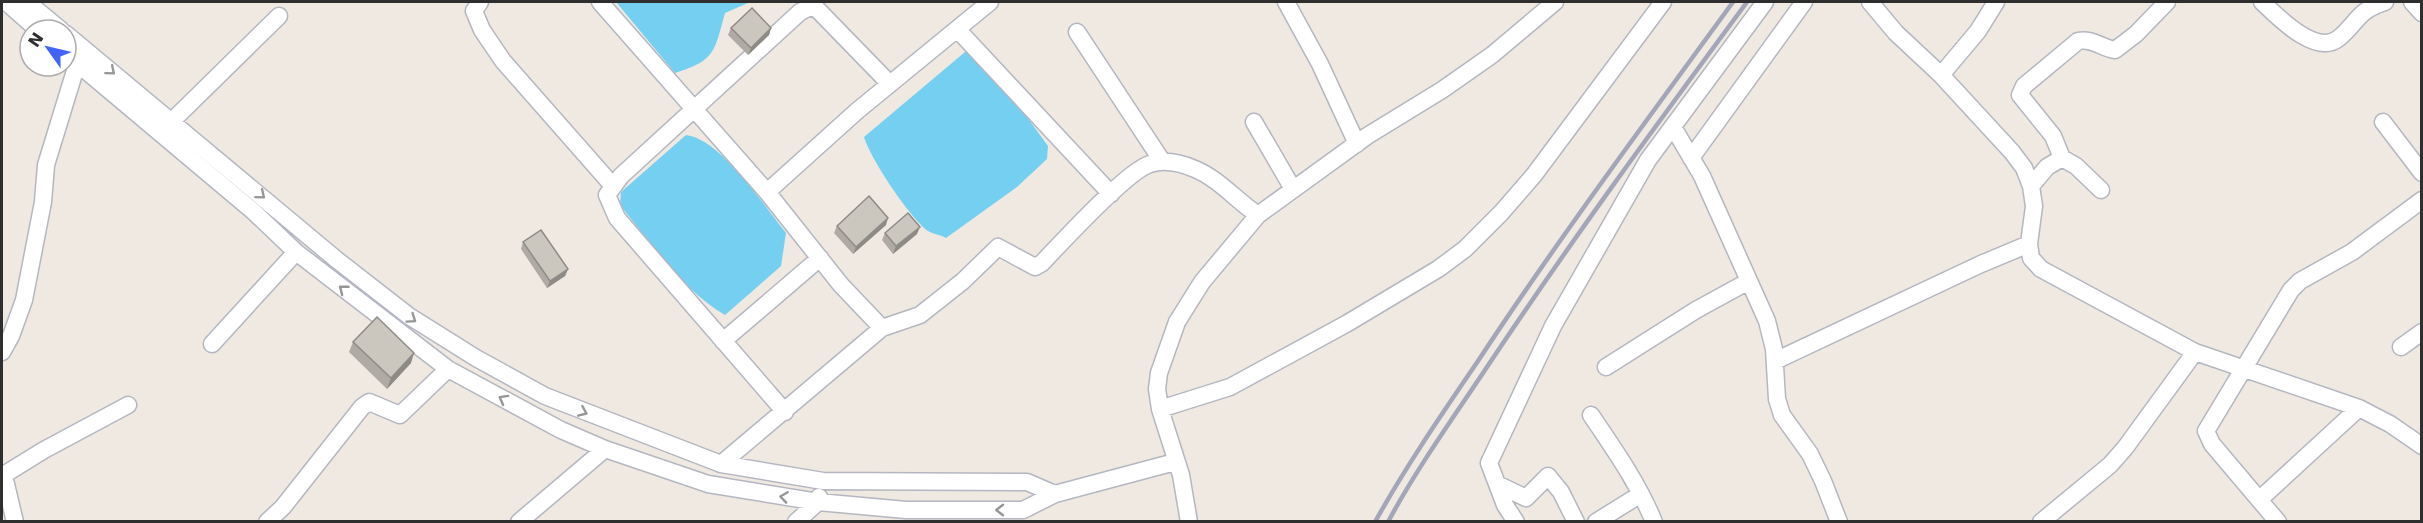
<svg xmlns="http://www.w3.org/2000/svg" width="2423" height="523" font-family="'DejaVu Sans',sans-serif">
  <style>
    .water { fill: #75cff0 }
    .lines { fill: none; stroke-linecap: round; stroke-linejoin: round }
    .minor-casing { stroke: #b4b7c1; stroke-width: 19 }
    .minor { stroke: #fff; stroke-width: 16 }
    .rail { stroke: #a3a6b8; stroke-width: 4.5 }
    .wall { fill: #afaba4 }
    .shaded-wall { fill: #8e8b86 }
    .building { fill: #cbc7bf; stroke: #8e8b86; stroke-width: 1.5 }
    .oneway { stroke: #969696 }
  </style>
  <rect width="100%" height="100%" fill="#efe9e1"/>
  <path class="water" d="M616 2H750L725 13C714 52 716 60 675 73Z
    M965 52H972L1000 80 1048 146 1047 159 1017 187 946 238C941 235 933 234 928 231 910 218 870 158 864 137Z
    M686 135C721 139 764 206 786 233L781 266 725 315C683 291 650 242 620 205L621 192Z"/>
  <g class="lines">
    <defs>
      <path id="minor" d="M6 2 38 30
        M27 2 61 30
        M480 2 474 11 482 30 503 61 613 186
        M600 2 767 192 841 285 882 328
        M1286 2 1320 64 1357 144
        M1870 2 1896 33 1941 75 2012 152 2024 168 2031 186 2034 206 2029 244 2031 258 2041 269 2195 352 2359 408 2390 424 2422 446
        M2262 2C2278 17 2316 57 2339 38 2358 22 2357 11 2385 2
        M2412 2 2422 13
        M957 29 1111 194
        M1077 32 1162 161
        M66 34 337 260 409 316 476 358 545 396 721 464 823 481 1027 482 1055 494
        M66 54 254 212 296 252 448 369 561 430 605 449 708 484 818 502 906 510H1023L1055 494 1175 462
        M1941 75 1978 31 1996 2
        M172 121 279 16
        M1254 122 1293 189
        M2383 122 2422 173
        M1673 127 1702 176 1767 321 1774 349 1777 399 1782 415 1810 454 1823 481 1839 522
        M1691 158 1804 2
        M2062 158 2053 136 2020 95 2024 86 2078 41C2092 38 2102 48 2115 50L2136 34 2167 2
        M2031 186 2047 167 2062 158 2076 166 2101 190
        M767 192 857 111 990 2
        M723 341 820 258
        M212 344 296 252
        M2401 347 2422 332
        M2 352 11 336 24 300 43 202 46 165 77 64 82 57
        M1775 361 1981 264 2029 244
        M1606 367 1696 310 1749 281
        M1160 409 1230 387 1346 324 1438 269 1465 249 1501 213 1534 175 1663 2
        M785 412 617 218 607 195 621 176 800 12 810 7 817 9 890 84
        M1591 415C1614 449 1638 483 1654 522
        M721 464 882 328 920 315 963 281 998 247 1035 267 1042 263C1062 242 1127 171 1150 164 1165 159 1181 163 1195 169 1219 179 1237 201 1258 215
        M2 476 44 450 128 405
        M2 476 6 484 15 522
        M1497 484 1526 498 1548 476 1561 492 1576 522
        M2260 499 2359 408
        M267 522 283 507 362 407 369 402 400 415 448 369
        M519 522 605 449
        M796 522 818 502 819 497
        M1189 522 1181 475 1160 409 1157 389 1159 373 1177 322 1202 282 1258 215 1367 136 1442 90 1492 55 1555 2
        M1516 522 1505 505 1489 463 1553 326 1648 160 1765 2
        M1596 522 1641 494
        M2041 522 2110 465 2125 448 2195 352
        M2278 522 2212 444 2206 431 2291 290 2300 281 2352 252 2422 200"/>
    </defs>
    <use href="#minor" class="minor-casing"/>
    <use href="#minor" class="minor"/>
    <path class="rail" d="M1375 522C1406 466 1442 414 1478 361 1559 238 1647 120 1733 2
      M1388 522C1418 466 1456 414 1491 361 1573 238 1660 120 1747 2"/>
  </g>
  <path class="wall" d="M731 28H771L769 35 748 55 728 35Z
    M886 225 853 254 834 233 837 226Z
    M885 233 917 234 893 254 882 240Z
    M523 242 568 269 565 276 547 288 521 249Z
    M353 342 411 363 387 389 349 352Z"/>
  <path class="shaded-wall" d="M771 28 769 35 748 55 751 48Z
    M888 218 886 225 853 254 856 247Z
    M920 227 917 234 893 254 896 246Z
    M568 269 565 276 547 288 550 281Z
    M414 353 411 363 387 389 391 378Z"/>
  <path class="building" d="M752 8 771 28 751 48 731 28Z
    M869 196 888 218 856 247 837 226Z
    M908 213 920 227 896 246 885 233Z
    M541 230 568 269 550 281 523 242Z
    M377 317 414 353 391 378 353 342Z"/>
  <defs><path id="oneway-chevron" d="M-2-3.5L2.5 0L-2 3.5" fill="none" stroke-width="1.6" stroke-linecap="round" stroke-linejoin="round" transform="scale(1.5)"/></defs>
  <g class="oneway">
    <use href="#oneway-chevron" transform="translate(111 71) rotate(40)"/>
    <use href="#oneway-chevron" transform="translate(261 195) rotate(40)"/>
    <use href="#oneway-chevron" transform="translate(343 289) rotate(-142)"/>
    <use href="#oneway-chevron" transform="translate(412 319) rotate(35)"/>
    <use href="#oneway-chevron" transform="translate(503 399) rotate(-151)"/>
    <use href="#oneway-chevron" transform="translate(583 412) rotate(23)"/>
    <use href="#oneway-chevron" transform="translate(784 497) rotate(-172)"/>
    <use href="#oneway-chevron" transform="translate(1000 510) rotate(-180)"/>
  </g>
  <rect width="2423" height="523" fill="none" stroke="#2e2e2e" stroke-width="6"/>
  <g transform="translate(48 48) rotate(304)"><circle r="28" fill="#ffffff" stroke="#ababab" stroke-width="1.5"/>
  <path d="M0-4.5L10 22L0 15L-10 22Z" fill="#4264fb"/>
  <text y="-9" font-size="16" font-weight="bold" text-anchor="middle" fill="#2e2e2e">N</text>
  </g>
</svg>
